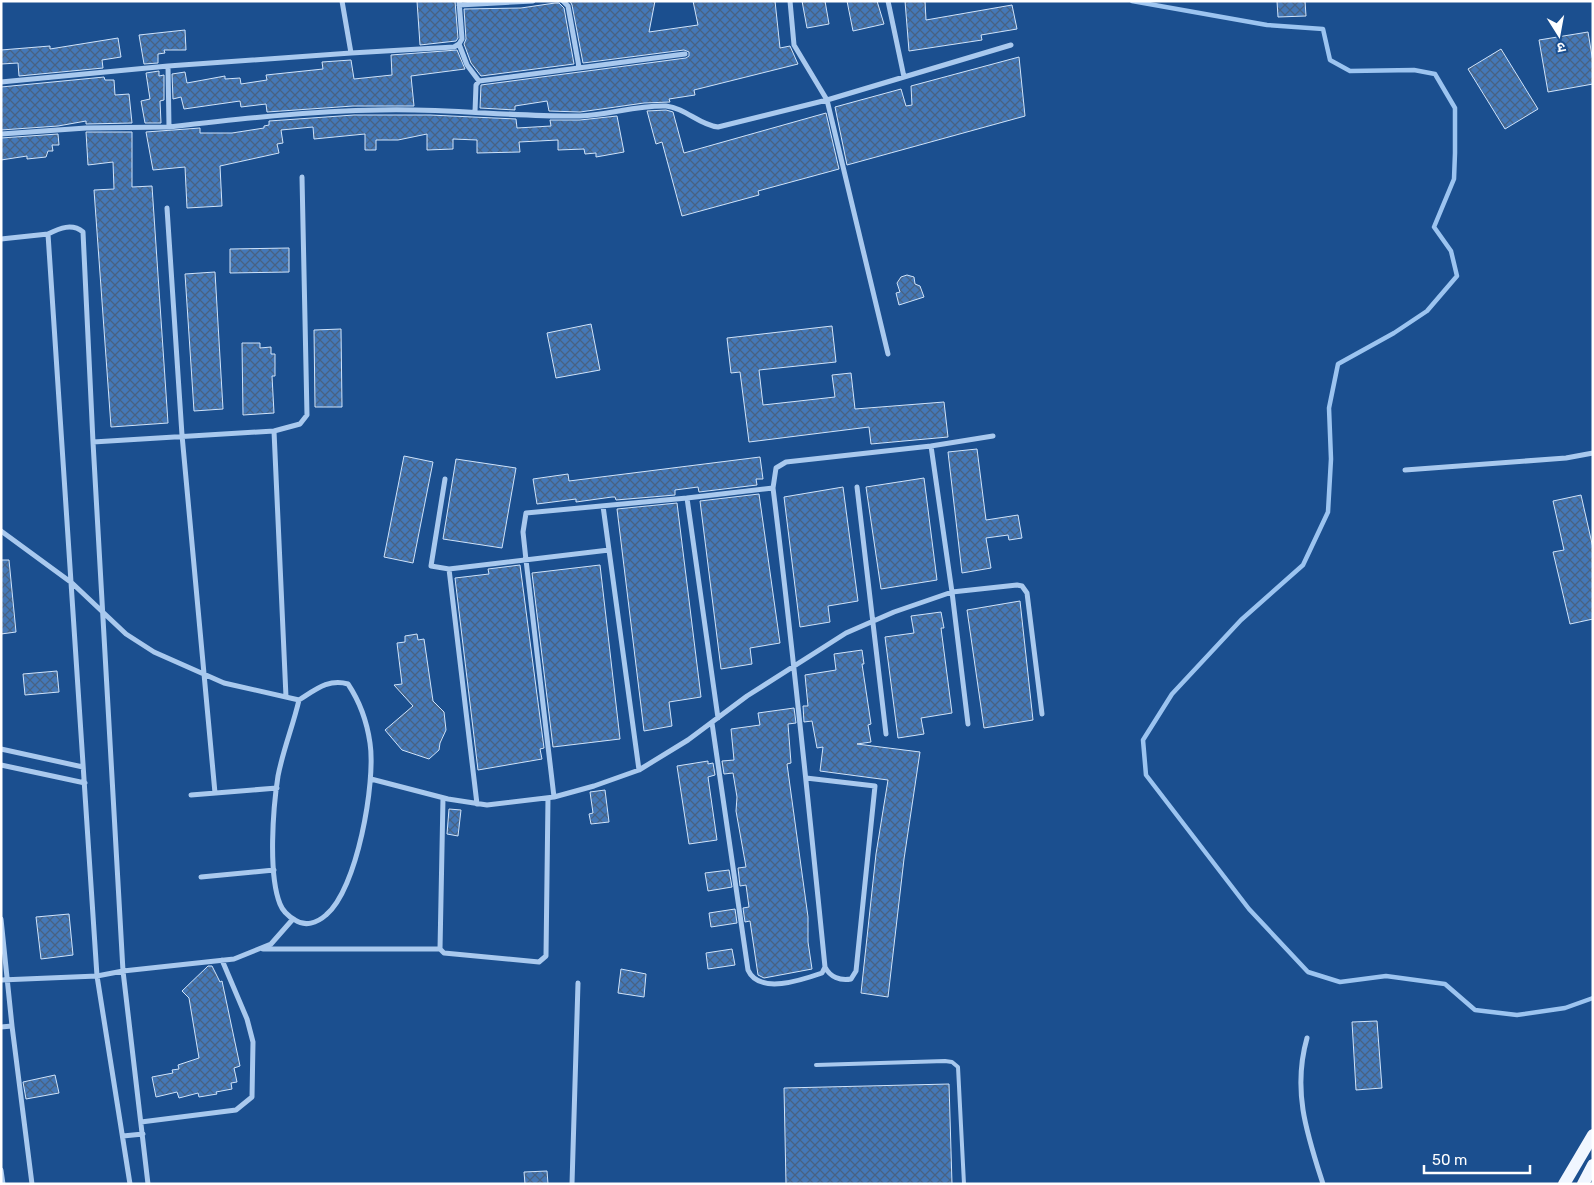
<svg xmlns="http://www.w3.org/2000/svg" width="1594" height="1185" font-family="Rubik,'Noto Sans Devanagari',sans-serif">
  <style>
    .lines { fill: none; stroke-linecap: round; stroke-linejoin: round }
    .stream { stroke: #9cc4f0; stroke-width: 4.5 }
    .building { fill: url(#building-cross-hatch); stroke: #cfe3fa }
    .lane { stroke: #a9c9ee; stroke-width: 4 }
    .street { stroke: #a9c9ee; stroke-width: 5 }
    .primary { stroke: #f0f6ff; stroke-width: 12 }
  </style>
  <defs>
    <pattern id="building-cross-hatch" width="8" height="8" patternUnits="userSpaceOnUse" patternTransform="scale(1.25)"><rect width="8" height="8" fill="#4478b7"/><path d="M0 0l8 8M0 8l8-8" fill="none" stroke="#486282"/></pattern>
  </defs>
  <rect width="100%" height="100%" fill="#1b4f8f"/>
  <g class="lines">
    <path class="stream" d="M1132 1 1267 25 1323 29 1330 60 1350 71 1414 70 1435 74 1455 108V153L1454 179 1434 227 1451 251 1457 276 1427 311 1394 333 1338 364 1329 408 1331 459 1328 512 1303 565 1241 620 1172 694 1143 740 1146 775 1249 909 1308 972 1340 982 1386 976 1445 984 1475 1010 1517 1015 1565 1008 1593 998"/>
  </g>
  <path class="building" d="M417 1H455L458 38 456 41 420 45Z
    M570 1H655L649 32 698 25 693 1H775L780 48 790 46 798 64 694 90 695 95 669 99 670 102 644 103 580 112 549 111 547 101 515 106V110L480 108 481 85 686 58 689 56V52L684 50 583 63 572 5Z
    M802 1H825L829 24 807 28Z
    M847 1H877L884 24 853 31Z
    M905 1H925L926 20 1012 5 1017 29 981 35 982 40 909 51Z
    M1277 1H1305L1306 16 1278 17Z
    M555 3H559L564 8 574 64 481 76 471 63 464 44 466 39 464 9 521 8Z
    M185 30 186 50H164L165 53 158 54V63L144 64 139 35Z
    M1588 32 1593 62V84L1548 92 1539 40Z
    M118 38 121 57 102 60 103 68 19 76 18 63 1 64V50L50 46V49Z
    M1501 49 1538 109 1505 129 1468 69Z
    M457 50 465 69 411 76 414 106H353L267 112 266 104 241 107 240 101 184 109 181 97 173 99 172 74 185 72 187 83 225 76V79L240 78 241 84 267 80 266 75 323 69 322 62 351 60 354 79 392 75 391 55Z
    M1019 57 1025 116 847 165 835 107 901 89 906 106 912 105 911 86Z
    M159 71V76L164 75V100L160 101 161 123H145L141 101 150 99 146 73Z
    M104 77 105 80H114L115 95 129 94 132 123 86 124V121L58 126 1 130V87Z
    M666 110 673 112 684 153 826 113 839 169 758 191 759 195 682 216 662 142 656 144 647 111Z
    M354 115H430L516 119 517 128 551 126 550 120H580L617 116 624 152 596 157V153L585 154 584 149 558 150V140L519 142 520 152 477 153V140L453 139V149L427 150V134L398 140H376V150H365V134L314 139 313 127 281 130 283 143 277 144 279 153 220 166 222 206 187 208 185 167 153 170 146 132 200 128V133H232L264 128V126L269 125V121Z
    M86 132H132V187L152 186 168 423 111 427 94 190 114 189 113 162 88 165Z
    M58 134 59 145H52L53 151H48L46 157 27 159V156L1 160V138Z
    M289 248V272L230 273V249Z
    M215 272 223 409 194 411 185 274Z
    M907 275 914 277 915 284 920 286 924 297 899 305 896 293 900 292 897 283 901 277Z
    M591 324 600 370 556 378 547 333Z
    M832 326 836 362 759 370 763 405 835 397 832 375 851 373 855 409 944 402 948 437 871 444 869 427 749 442 740 372 731 373 727 338Z
    M341 329 342 407H315L314 330Z
    M242 343H260V348L271 347V354H275V376H272L274 413 243 415Z
    M977 449 986 520 1018 515 1022 538 1009 540 1008 535 986 538 991 568 962 573 948 452Z
    M404 456 433 462 413 563 384 557Z
    M760 457 763 479H756L757 485 699 492 698 487 675 490V495L616 500 615 497H612L576 502V499L537 504 533 479 568 474 569 481Z
    M456 459 516 468 502 548 443 539Z
    M924 478 937 580 881 589 866 487Z
    M843 487 858 601 828 606 830 622 800 627 784 497Z
    M759 494 780 643 750 648 752 664 721 669 700 501Z
    M1581 495 1593 548V619L1570 624 1553 552 1564 550 1553 501Z
    M677 503 701 697 669 702 672 726 644 731 617 509Z
    M1 560H9L16 632 1 634Z
    M520 565 544 748 540 749 542 759 478 770 455 578 489 574 488 569Z
    M600 565 620 739 553 747 532 573Z
    M1020 601 1033 720 984 728 967 610Z
    M941 612 944 628H941L952 713 921 718 924 734 898 738 885 637 914 633 911 616Z
    M417 634 418 640 424 639 433 701 444 712 446 730 440 743 439 750 429 759 402 750 385 730 413 706 394 685 402 684 397 643 405 642V636Z
    M862 650 864 664H862L871 724 868 725 871 742 857 744 920 752 904 859 888 997 861 993 876 854 888 780 820 771 823 747 817 748 812 721 804 722 803 706H808L805 675 836 670 834 654Z
    M57 671 59 692 25 695 23 674Z
    M794 708 796 723 788 724 791 763 787 764 808 917V942L812 969 764 978 758 975 750 921 745 922 743 908 749 907 746 885 740 886 738 868 746 867 736 811 737 797 733 773 724 774 722 761 734 760 731 729 760 725 758 713Z
    M708 761V764L713 763 715 775 708 777 717 840 689 844 677 766Z
    M605 790 609 822 591 824 589 814 593 813 590 792Z
    M449 809 461 810 458 836 447 834Z
    M729 870 732 887 708 891 705 873Z
    M735 909 737 923 711 927 709 913Z
    M69 914 73 955 41 959 36 917Z
    M732 949 735 965 708 969 706 953Z
    M208 966H212L220 982 222 981 240 1066 234 1068 237 1082 231 1083 232 1089 216 1092 217 1094 199 1097 198 1093 179 1098 177 1092 156 1097 152 1077 173 1073 172 1070 179 1069 178 1065 199 1058 189 998 182 991Z
    M621 969 646 974 644 997 618 993Z
    M1377 1021 1382 1088 1356 1090 1352 1022Z
    M55 1075 59 1093 26 1099 23 1082Z
    M949 1084 952 1184H786L784 1088Z
    M547 1171 548 1184H525L524 1172Z"/>
  <g class="lines">
    <path class="lane" d="M816 1065 945 1061 952 1062 958 1067 964 1184"/>
    <path class="street" d="M563 1 568 6 579 67
      M790 1 794 45 827 100 888 354
      M888 1 904 77
      M459 5 533 1
      M459 44 467 65 479 81
      M351 53 454 47 459 44 462 39 459 1
      M1 82 168 66 351 53 342 1
      M475 112 476 85 479 81 685 54
      M169 127C239 119 309 111 380 110 447 108 513 117 580 116 609 115 637 105 666 106 686 108 699 125 718 127L827 100 1011 45
      M1 134 86 128 169 127 168 66
      M167 208 182 435 215 793
      M1 239 48 234
      M274 431 286 697
      M93 442 274 431 300 424 307 415 302 177
      M931 446 993 436
      M1405 470 1566 458 1593 453
      M445 479 431 566 449 569
      M857 487 886 734
      M603 506 639 770
      M1 531 72 583 126 634 154 652 224 683 299 700C315 690 329 678 348 684 360 702 367 722 370 743 376 782 357 890 326 915 317 923 305 927 295 920 288 916 283 912 280 904 268 874 273 808 278 776 283 750 293 726 299 700
      M718 718 687 498 773 488
      M712 723 748 970C759 995 802 980 822 973L825 967
      M1 749 83 767
      M1 765 85 783
      M806 778 875 786 856 971 851 979C840 981 830 977 825 967 809 807 793 648 773 488L776 468 786 462 931 446 952 592 968 724
      M371 779 448 799 487 805 554 797 594 786 639 770 688 740 747 696 846 633 894 612 952 592 1017 585 1022 586 1027 593 1042 714
      M191 795 277 788
      M554 797 526 560 523 532 526 513 687 498
      M443 798 440 949 444 953 539 962 546 956 548 798
      M477 804 449 569 609 550
      M201 877 274 870
      M1 919 12 1026 32 1184
      M263 949H440
      M1 980 97 976 123 971 234 959 271 944 293 919
      M1 1027 12 1026
      M1307 1038C1292 1091 1307 1134 1323 1184
      M141 1122 236 1110 252 1097 253 1042 247 1019 222 960
      M123 1136 143 1134
      M1 1170 3 1184
      M130 1184 97 976 48 234C60 228 72 223 83 232L93 442 123 971 148 1184
      M572 1184 578 983"/>
    <path class="primary" d="M1564 1184 1593 1135
      M1583 1184 1593 1165"/>
  </g>
  <rect width="1594" height="1185" fill="none" stroke="#ffffff" stroke-width="5"/>
  <g transform="translate(1559 35) rotate(169)" stroke="#1b4f8f" stroke-width="4" paint-order="stroke">
  <path d="M0-4L9 19L0 12L-9 19Z" fill="#ffffff"/>
  <text y="-8" font-size="14" font-weight="bold" text-anchor="middle" fill="#ffffff">उ</text>
  </g>
  <path d="M1424 1165v8h106v-8" fill="none" stroke="#ffffff" stroke-width="2.5"/>
  <text x="1432" y="1165" font-size="15" fill="#ffffff" stroke="#1b4f8f" stroke-width="4" paint-order="stroke">50 m</text>
</svg>
